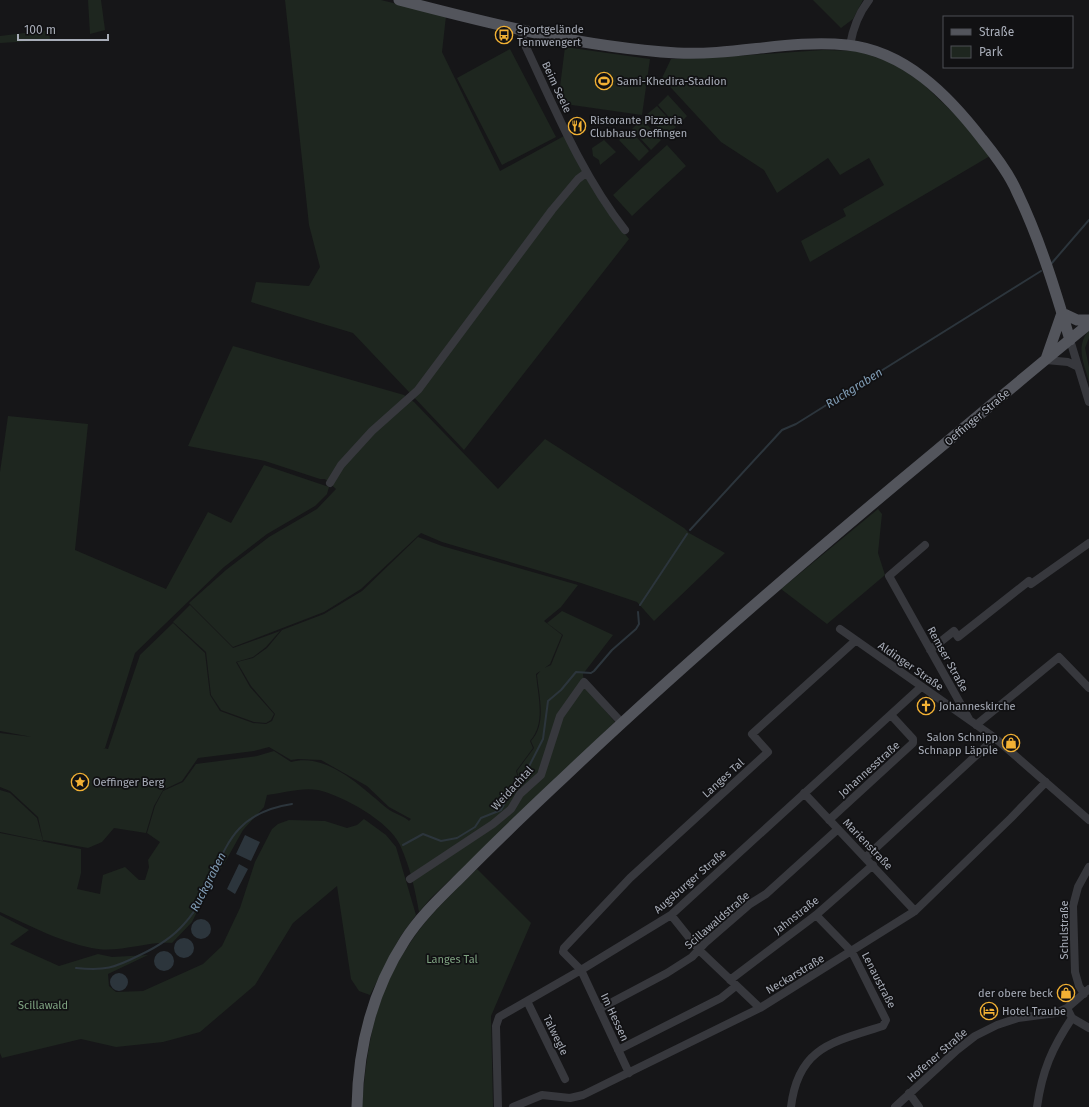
<svg xmlns="http://www.w3.org/2000/svg" width="1089" height="1107" font-family="'Fira Sans',sans-serif">
  <style>
    .green { fill: #1e261f }
    .water { fill: #2c353c }
    .lines { fill: none; stroke-linecap: round; stroke-linejoin: round }
    .stream { stroke: #2c353c; stroke-width: 2 }
    .minor { stroke: #37383d; stroke-width: 8 }
    .major { stroke: #53555c; stroke-width: 11 }
    .labels { text-anchor: middle; stroke-width: 3.5; stroke-linejoin: round; paint-order: stroke }
    .poi-label { font-size: 11px; fill: #a8adb8; stroke: #111113; text-anchor: start }
    .street-label { font-size: 11px; fill: #a8adb8; stroke: #111113 }
    .park-label { font-size: 11px; fill: #7fa381; stroke: #111113 }
    .water-label { font-size: 12px; font-style: italic; fill: #7f9bb3; stroke: #111113 }
  </style>
  <rect width="100%" height="100%" fill="#161618"/>
  <path class="green" d="M88 0H101L105 30 90 34Z
    M285 0H381L446 16 442 52 500 171 564 136 611 216 629 239 464 450 353 333 251 302 256 282 309 286 320 267 309 225Z
    M813 0H863L853 19 841 28Z
    M49 30 50 40 0 43V36Z
    M565 47 650 59 642 115 558 103Z
    M510 49 556 137 502 165 457 78Z
    M823 50 858 51 892 63 920 81 965 124 990 156 810 262 801 241 846 216 843 209 884 185 869 158 840 175 828 158 777 193 764 170 721 142 662 78 671 59 708 58Z
    M668 95 687 116 677 126 658 105Z
    M657 106 676 127 666 136 646 115Z
    M642 119 661 140 651 150 632 129Z
    M630 130 649 151 639 161 619 140Z
    M604 140 616 152 600 165 599 160 593 156 592 148Z
    M667 145 686 166 664 186 645 165Z
    M645 165 664 186 632 216 613 195Z
    M1089 330V338L1085 348 1089 367V382C1084 363 1075 347 1089 330Z
    M233 346 404 395 414 402 498 489 545 439 684 528 689 533 725 553 654 621 637 602 581 583 442 542 421 533 361 589 324 612 233 647 189 603 226 570 269 537 317 509 336 489 325 479H320L265 461 188 446Z
    M8 416 88 424 75 550 166 589 208 512 231 523 264 465 329 487 327 494 315 506 267 534 224 567 135 653 105 748H103L108 749 140 655 173 623 205 653 210 695 220 711 253 723 266 724 272 721 275 714 251 686 237 662 253 658 267 648 282 630 324 614 362 591 418 537 442 546 578 585 561 607 544 621 562 635 550 664 536 674C538 697 546 723 530 741L533 748 516 771 519 782 516 785 520 782 517 771 534 748 531 741C547 724 539 696 537 675L542 669 551 665 563 635 547 623 562 611 613 635 583 674 584 686 615 722 430 899 419 912C415 889 410 867 400 845 389 821 343 796 318 790 302 787 283 793 267 795L264 807 243 830 224 864 213 879 192 922 172 943C148 941 123 952 98 949 64 944 31 926 0 912V833L81 849V873L77 889 100 894 103 875 125 867 139 880H145L149 867 148 860 160 842 147 833 155 806 163 791 183 782 196 764 257 756 274 751 291 762C328 752 362 788 388 809 393 813 406 817 409 821L411 819 389 807 367 786 321 760 298 759 291 760 269 747 254 751 198 758 182 781 163 790 154 806 146 833 114 828 102 842 88 848 43 840 38 817 10 791 0 787V733L32 737 0 731V472Z
    M878 509 882 514 878 553 885 575 827 624 781 589Z
    M190 605 233 648 280 631 266 647 253 657 236 662 250 687 274 714 271 720 266 723 254 722 221 710 211 695 206 652 173 622Z
    M0 790 10 793 37 818 43 841 0 832Z
    M364 819 386 835 396 847 416 915 400 937 370 995 359 991 351 979 337 886 293 923 255 985 200 1032 163 1042 116 1047 81 1039 2 1058 0 1053V915L29 930 10 944 59 966 98 954 112 957 148 955 108 974 109 986 116 992 143 991 203 964 222 946 240 908 255 862 272 829 278 824 289 820 325 821 347 828 357 825Z
    M477 869 531 923 491 1016H437H491L493 1107H362C367 1045 374 996 410 943 428 915 454 892 477 869Z"/>
  <path class="water" d="M245 835 260 842 251 861 236 854Z
    M239 864 248 869 235 894 227 889Z
    M191 929a10 10 0 1 1 20 0a10 10 0 1 1-20 0Z
    M174 948a10 10 0 1 1 20 0a10 10 0 1 1-20 0Z
    M154 961a10 10 0 1 1 20 0a10 10 0 1 1-20 0Z
    M110 982a9 9 0 1 1 18 0a9 9 0 1 1-18 0Z"/>
  <g class="lines">
    <path class="stream" d="M1051 264 1089 220
      M690 530 782 430 796 424 1041 271
      M640 605 687 534
      M403 845 423 834 441 841 457 838 475 827 481 818 501 810 513 788 521 782 543 739 548 701 561 690 576 672 591 673 594 671 612 650 636 629 639 624 638 612
      M76 968C105 971 114 968 140 955 157 947 172 938 184 924 227 877 212 816 292 804"/>
    <path class="minor" d="M521 31 525 45C555 109 582 175 625 230
      M850 45C853 28 858 14 869 0
      M1070 340 1089 402
      M1046 360 1068 362 1078 367
      M330 483 341 465 372 431 418 390 552 210 578 179 586 173
      M925 545 889 576 969 719
      M1031 584 1089 543
      M840 629 995 738 1089 820
      M930 650 954 631 958 637 1029 581
      M976 725 1059 657 1089 688
      M804 793 915 911
      M829 820 913 743V739L891 715
      M866 857 995 738
      M410 879 493 824 511 809 520 794 541 775 560 716 584 682 622 723
      M671 915 699 950 760 1008
      M730 980 816 915 873 865
      M1084 994 1079 986 1075 972 1073 906 1078 887 1089 867
      M527 1001 565 1079
      M599 1009 667 973 692 957 705 943 750 904 766 894 838 829
      M1072 1018 1089 1028
      M618 1050 721 998 736 986
      M629 1073 581 970 563 952 564 948 630 878 768 752 752 734 855 641
      M909 1093 919 1107
      M498 1107 496 1026 499 1017 581 970 671 915 921 687
      M513 1107 542 1095 570 1098 583 1095 760 1008 915 911 1011 818 1046 782
      M791 1107C798 1047 833 1042 883 1026L886 1020 852 952 816 915
      M895 1107 957 1050 975 1036 997 1025 1018 1018 1056 1013 1067 1008 1089 989
      M1037 1107C1042 1071 1052 1048 1072 1018L1067 1008"/>
    <path class="major" d="M399 0C491 24 582 47 677 53 734 56 791 39 847 45 905 51 948 95 982 139 995 155 1009 173 1017 192 1040 240 1055 289 1070 340
      M1062 313 1077 320H1089
      M1046 359 1062 313
      M357 1107C358 1047 372 991 405 940 421 915 443 895 464 874 501 836 540 800 579 763 694 655 814 552 936 451 987 409 1037 366 1089 324"/>
  </g>
  <defs>
    <symbol id="bus-ring" viewBox="-11 -11 22 22"><circle r="9.5" fill="#111113" stroke="#f2b134" stroke-width="1.5"/><path d="M-5-6H5V4H4V6H2V4H-2V6H-4V4H-5ZM-3.5-4V0h7V-4ZM-3.5 1.2v1.5H-2V1.2ZM2 1.2v1.5H3.5V1.2Z" fill="#f2b134"/></symbol>
    <symbol id="stadium-ring" viewBox="-11 -11 22 22"><circle r="9.5" fill="#111113" stroke="#f2b134" stroke-width="1.5"/><path d="M0-5a6.5 5 0 1 0 0 10a6.5 5 0 1 0 0-10ZM-3.5-1.8h7v3.6h-7Z" fill="#f2b134"/></symbol>
    <symbol id="restaurant-ring" viewBox="-11 -11 22 22"><circle r="9.5" fill="#111113" stroke="#f2b134" stroke-width="1.5"/><path d="M-5-6h1v4h1v-4h1v4h1v-4h1v5L-1.5 .5V6h-2V.5L-5-1ZM5-6V6H3V1.5H1.5Q1.5-4 5-6Z" fill="#f2b134"/></symbol>
    <symbol id="church-ring" viewBox="-11 -11 22 22"><circle r="9.5" fill="#111113" stroke="#f2b134" stroke-width="1.5"/><path d="M-1.2-6h2.4v3.5h3.3v2.4h-3.3V6h-2.4V-.1h-3.3v-2.4h3.3Z" fill="#f2b134"/></symbol>
    <symbol id="shop-ring" viewBox="-11 -11 22 22"><circle r="9.5" fill="#111113" stroke="#f2b134" stroke-width="1.5"/><path d="M-5-2.5h2.3a2.7 3.5 0 0 1 5.4 0H5L5.5 6h-11ZM-1.5-2.5h3a1.5 2.3 0 0 0-3 0Z" fill="#f2b134"/></symbol>
    <symbol id="sight-ring" viewBox="-11 -11 22 22"><circle r="9.5" fill="#111113" stroke="#f2b134" stroke-width="1.5"/><path d="M0-6L1.8-2.2L6-1.7L2.9 1.2L3.7 5.4L0 3.3L-3.7 5.4L-2.9 1.2L-6-1.7L-1.8-2.2Z" fill="#f2b134"/></symbol>
    <symbol id="hotel-ring" viewBox="-11 -11 22 22"><circle r="9.5" fill="#111113" stroke="#f2b134" stroke-width="1.5"/><path d="M-6-4.5h1.5V1H6V5H4.5V3h-9V5H-6ZM-4 0a1.8 1.8 0 1 1 3.6 0ZM.5 0V-2.5h3Q6-2.5 6 0Z" fill="#f2b134"/></symbol>
  </defs>
  <g fill-rule="evenodd">
    <use href="#bus-ring" x="494" y="25" width="20" height="20"/>
    <use href="#stadium-ring" x="594" y="71" width="20" height="20"/>
    <use href="#restaurant-ring" x="567" y="116" width="20" height="20"/>
    <use href="#church-ring" x="916" y="696" width="20" height="20"/>
    <use href="#shop-ring" x="1001" y="733" width="20" height="20"/>
    <use href="#sight-ring" x="70" y="772" width="20" height="20"/>
    <use href="#shop-ring" x="1056" y="983" width="20" height="20"/>
    <use href="#hotel-ring" x="979" y="1001" width="20" height="20"/>
  </g>
  <g class="labels">
    <g class="poi-label">
      <text x="517" y="33">Sportgelände<tspan x="517" dy="13">Tennwengert</tspan></text>
      <text x="617" y="85">Sami-Khedira-Stadion</text>
      <text x="590" y="124">Ristorante Pizzeria<tspan x="590" dy="13">Clubhaus Oeffingen</tspan></text>
      <text x="939" y="710">Johanneskirche</text>
      <text x="998" y="741" text-anchor="end">Salon Schnipp<tspan x="998" dy="13">Schnapp Läpple</tspan></text>
      <text x="93" y="786">Oeffinger Berg</text>
      <text x="1053" y="997" text-anchor="end">der obere beck</text>
      <text x="1002" y="1015">Hotel Traube</text>
    </g>
    <g class="street-label">
      <text transform="translate(557 87) rotate(65)" y="4">Beim Seele</text>
      <text transform="translate(977 417) rotate(-40)" y="4">Oeffinger Straße</text>
      <text transform="translate(948 659) rotate(61)" y="4">Remser Straße</text>
      <text transform="translate(911 666) rotate(35)" y="4">Aldinger Straße</text>
      <text transform="translate(869 769) rotate(-42)" y="4">Johannesstraße</text>
      <text transform="translate(723 778) rotate(-42)" y="4">Langes Tal</text>
      <text transform="translate(512 788) rotate(-47)" y="4">Weidachtal</text>
      <text transform="translate(868 844) rotate(46)" y="4">Marienstraße</text>
      <text transform="translate(690 881) rotate(-41)" y="4">Augsburger Straße</text>
      <text transform="translate(796 915) rotate(-38)" y="4">Jahnstraße</text>
      <text transform="translate(717 920) rotate(-41)" y="4">Scillawaldstraße</text>
      <text transform="translate(1064 930) rotate(-90)" y="4">Schulstraße</text>
      <text transform="translate(795 974) rotate(-31)" y="4">Neckarstraße</text>
      <text transform="translate(879 980) rotate(63)" y="4">Lenaustraße</text>
      <text transform="translate(615 1017) rotate(65)" y="4">Im Hessen</text>
      <text transform="translate(556 1035) rotate(64)" y="4">Talwegle</text>
      <text transform="translate(937 1055) rotate(-41)" y="4">Hofener Straße</text>
    </g>
    <g class="park-label">
      <text x="452" y="963">Langes Tal</text>
      <text x="43" y="1009">Scillawald</text>
    </g>
    <g class="water-label">
      <text transform="translate(854 388) rotate(-32)" y="4">Ruckgraben</text>
      <text transform="translate(208 882) rotate(-63)" y="4">Ruckgraben</text>
    </g>
  </g>
  <rect x="943" y="16" width="130" height="52" fill="#111113" stroke="#4d4f55"/>
  <rect x="951" y="29" width="20" height="6" fill="#53555c" stroke="#4d4f55"/>
  <text x="979" y="36" font-size="12" fill="#a8adb8">Straße</text>
  <rect x="951" y="46" width="20" height="12" fill="#1e261f" stroke="#4d4f55"/>
  <text x="979" y="56" font-size="12" fill="#a8adb8">Park</text>
  <path d="M18 34v6h90v-6" fill="none" stroke="#a8adb8" stroke-width="2"/>
  <text x="24" y="34" font-size="12" fill="#a8adb8" stroke="#111113" stroke-width="3" paint-order="stroke">100 m</text>
</svg>
